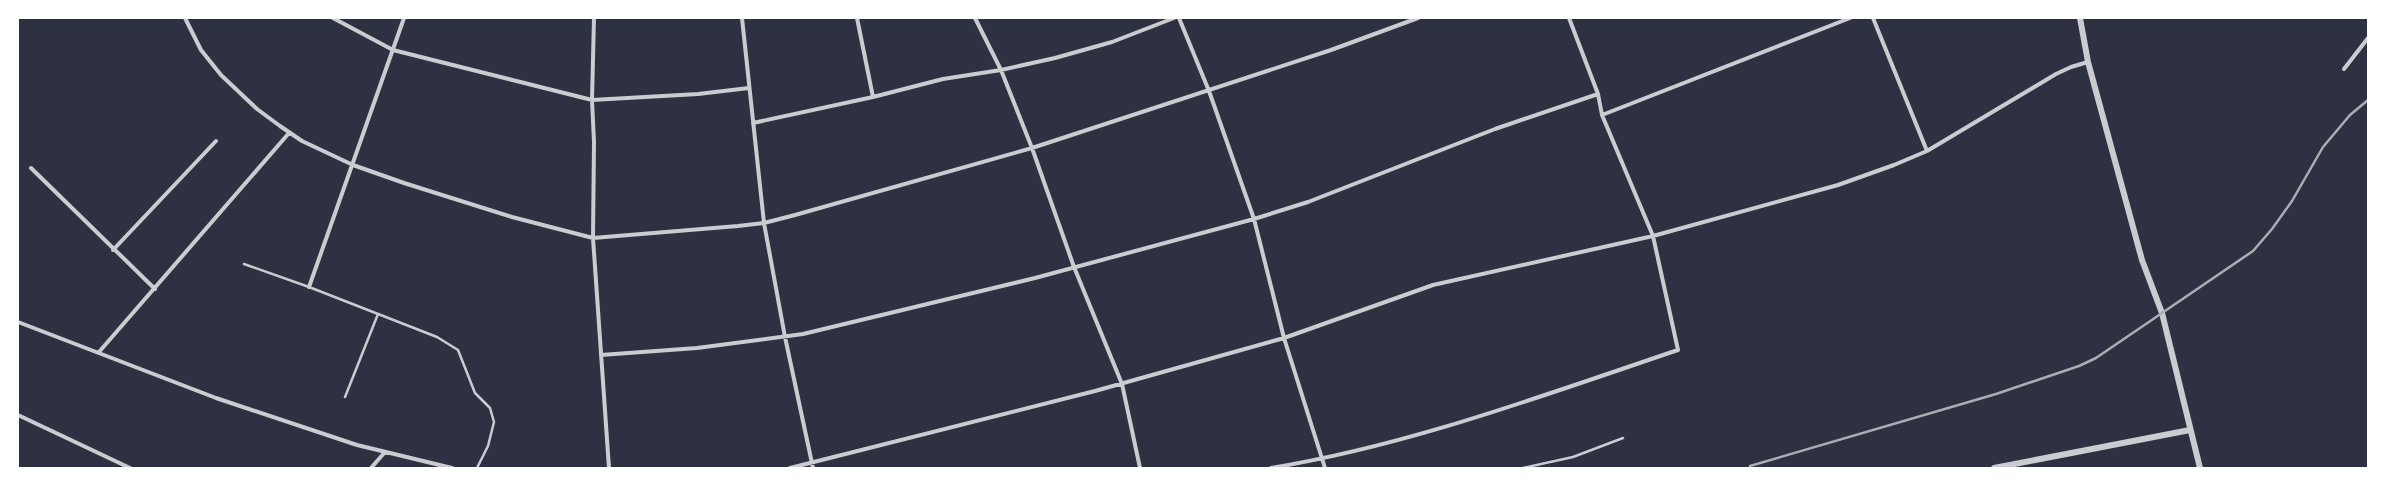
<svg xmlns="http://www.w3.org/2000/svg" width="2386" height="486" font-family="'Crimson Pro',serif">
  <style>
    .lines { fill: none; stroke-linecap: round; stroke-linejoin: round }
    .service { stroke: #caccd0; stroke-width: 2.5 }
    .minor { stroke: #caccd0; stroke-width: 4 }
    .tertiary { stroke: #caccd0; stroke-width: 6 }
    .rail { stroke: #abadb3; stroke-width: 2.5 }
  </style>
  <rect width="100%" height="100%" fill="#2d3142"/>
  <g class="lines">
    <path class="service" d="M244 264 309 287 437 337 458 350 475 393 490 408 494 422 488 446 477 468
      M345 397 378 314
      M1523 468 1573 457 1623 438"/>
    <path class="minor" d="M185 18 201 50 221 75 257 109 280 126 302 141 353 165 404 183 512 217 593 238 738 226 764 223 795 215 1032 148 1331 50 1418 18
      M333 18 393 50 592 100 698 94 749 88
      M594 18 592 100 594 142 593 238 609 468
      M742 18 764 223 785 337 813 468
      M857 18 873 97
      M975 18 1001 70 1032 148 1074 267 1122 384 1140 468
      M1179 18 1209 91 1254 219 1284 338 1325 468
      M1873 18 1927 151
      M2344 69 2368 38
      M1602 115 1850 18
      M753 123 873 97 943 79 1001 70 1055 58 1112 42 1174 18
      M31 168 155 289
      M113 250 216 141
      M309 287 404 18
      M18 322 216 398 357 445 452 468
      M99 352 289 133
      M601 355 697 348 803 334 1035 278 1254 219 1308 202 1495 129 1598 94
      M18 415 130 468
      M371 468 385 452
      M790 468 1095 391 1284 338 1433 285 1653 236 1838 185 1894 165 1927 151 2056 74 2071 67 2088 62
      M1271 468C1410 445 1544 395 1678 350L1653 236 1602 115 1598 94 1569 18"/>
    <path class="tertiary" d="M2080 18 2088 62 2142 260 2162 313 2200 468
      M1994 468 2190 430"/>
    <path class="rail" d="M1750 466 1996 394 2079 366 2096 358 2253 251 2272 229 2292 201 2323 147 2350 115 2368 100"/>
  </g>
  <rect width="2386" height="486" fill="none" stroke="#ffffff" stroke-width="38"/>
</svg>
